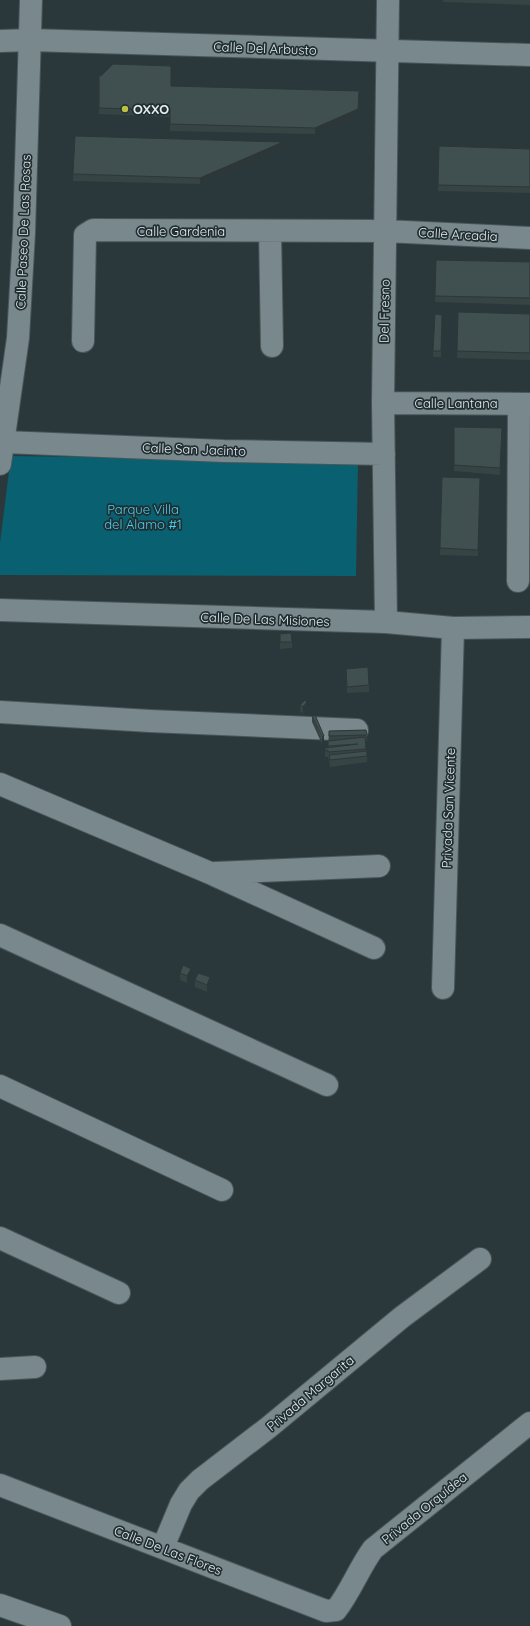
<svg xmlns="http://www.w3.org/2000/svg" width="530" height="1626" font-family="Quicksand,sans-serif">
  <style>
    .green { fill: #096071 }
    .lines { fill: none; stroke-linecap: round; stroke-linejoin: round }
    .street-casing { stroke: #495558; stroke-width: 24 }
    .secondary-casing { stroke: #495558; stroke-width: 24 }
    .street { stroke: #78888c; stroke-width: 22 }
    .secondary { stroke: #78888c; stroke-width: 22 }
    .wall { fill: #374444 }
    .shaded-wall { fill: #2d3737 }
    .building { fill: #404f4f; stroke: #2d3737 }
    .poi-dot { fill: #bac045; stroke: #212e32; stroke-width: 1.5 }
    .labels { text-anchor: middle; stroke-width: 3.5; stroke-linejoin: round; paint-order: stroke }
    .street-label { font-size: 13px; fill: #e5edf0; stroke: #212e32 }
    .poi-label { font-size: 13px; font-weight: bold; fill: #e5edf0; stroke: #212e32; text-anchor: start }
    .park-label { font-size: 13px; fill: #4ad2f1; stroke: #212e32 }
  </style>
  <rect width="100%" height="100%" fill="#2a383c"/>
  <path class="green" d="M11 456 358 461 356 576 0 575V543Z"/>
  <g class="lines">
    <defs>
      <path id="street" d="M0 41 30 40 530 55
        M270 231 272 346
        M83 341 85 235 93 230 385 231 530 238
        M383 403 530 404
        M4 442 224 451 384 454
        M518 581 519 404
        M386 622 383 403 388 0
        M0 712 150 721 357 730
        M0 784 210 873 374 948
        M215 873 379 866
        M0 935 327 1085
        M443 988 453 628
        M0 1086 222 1190
        M0 1238 119 1293
        M0 1369 35 1367
        M0 1485 326 1611 336 1610C351 1591 359 1568 373 1549L530 1423
        M163 1547 181 1504 189 1491 200 1480 269 1427 402 1317 480 1259
        M0 1605 60 1626"/>
      <path id="secondary" d="M0 464 18 338 24 233 31 0
        M0 610 386 622 453 628 530 627"/>
    </defs>
    <use href="#street" class="street-casing"/>
    <use href="#secondary" class="secondary-casing"/>
    <use href="#street" class="street"/>
    <use href="#secondary" class="secondary"/>
  </g>
  <path class="wall" d="M443 0H530V5L443 2Z
    M99 75 101 76 171 86 359 97 358 116 315 134 170 131V117L99 114Z
    M75 136 283 148 200 184 73 181Z
    M439 146 530 149V193L438 191Z
    M436 260 530 262V305L435 302Z
    M458 312 530 314V360L457 358Z
    M442 315 441 357H433V351Z
    M454 427 502 434 500 475 454 471Z
    M442 477 480 478 478 556 440 555Z
    M280 634 292 642V648L280 649Z
    M346 669 369 685V692L347 693Z
    M300 705 307 709 303 714 300 711Z
    M312 716 324 743 322 744 312 722Z
    M366 730 367 741H366V751H367V762L330 767 329 759H328V757H325V748H328L329 731Z
    M180 973 191 975 187 983 180 980Z
    M195 980 210 984 207 992 195 987Z"/>
  <path class="shaded-wall" d="M359 91 358 116 315 134V128Z
    M283 142V148L200 184V178Z
    M307 702V709L303 714V707Z
    M324 736V743L322 744V737Z
    M191 969V975L187 983V976Z
    M210 977V984L207 992V985Z"/>
  <path class="building" d="M113 64 171 66V86L359 91 358 109 315 128 170 124V110L99 108V75L101 76Z
    M75 136 283 142 200 178 73 174Z
    M439 146 530 149V187L438 185Z
    M436 260 530 262V298L435 296Z
    M458 312 530 314V353L457 351Z
    M435 314 442 315 441 351H433Z
    M454 427 502 428 500 468 454 465Z
    M442 477 480 478 478 550 440 548Z
    M291 633 292 642H280V634Z
    M368 667 369 685 347 687 346 669Z
    M305 700 307 702 303 707 300 705Z
    M315 715 324 736 322 737 312 716Z
    M366 730 367 735 329 736V731Z
    M365 737 366 749 328 752V750L325 751V748L358 744 328 746V741Z
    M367 751V756L330 760 329 755Z
    M183 965 191 969 187 976 180 973Z
    M198 973 210 977 207 985 195 980Z"/>
  <circle class="poi-dot" cx="125" cy="109" r="4"/>
  <g class="labels">
    <g class="street-label">
      <text transform="translate(265 48) rotate(2)" y="5">Calle Del Arbusto</text>
      <text x="181" y="236">Calle Gardenia</text>
      <text transform="translate(23 232) rotate(-88)" y="5">Calle Paseo De Las Rosas</text>
      <text transform="translate(458 234) rotate(3)" y="5">Calle Arcadia</text>
      <text transform="translate(384 311) rotate(-89)" y="5">Del Fresno</text>
      <text x="456" y="408">Calle Lantana</text>
      <text transform="translate(194 449) rotate(2)" y="5">Calle San Jacinto</text>
      <text transform="translate(265 619) rotate(2)" y="5">Calle De Las Misiones</text>
      <text transform="translate(448 808) rotate(-88)" y="5">Privada San Vicente</text>
      <text transform="translate(310 1393) rotate(-40)" y="5">Privada Margarita</text>
      <text transform="translate(424 1508) rotate(-39)" y="5">Privada Orquídea</text>
      <text transform="translate(168 1550) rotate(21)" y="5">Calle De Las Flores</text>
    </g>
    <g class="poi-label">
      <text x="133" y="114">OXXO</text>
    </g>
    <g class="park-label">
      <text x="143" y="514">Parque Villa<tspan x="143" dy="15">del Alamo #1</tspan></text>
    </g>
  </g>
</svg>
